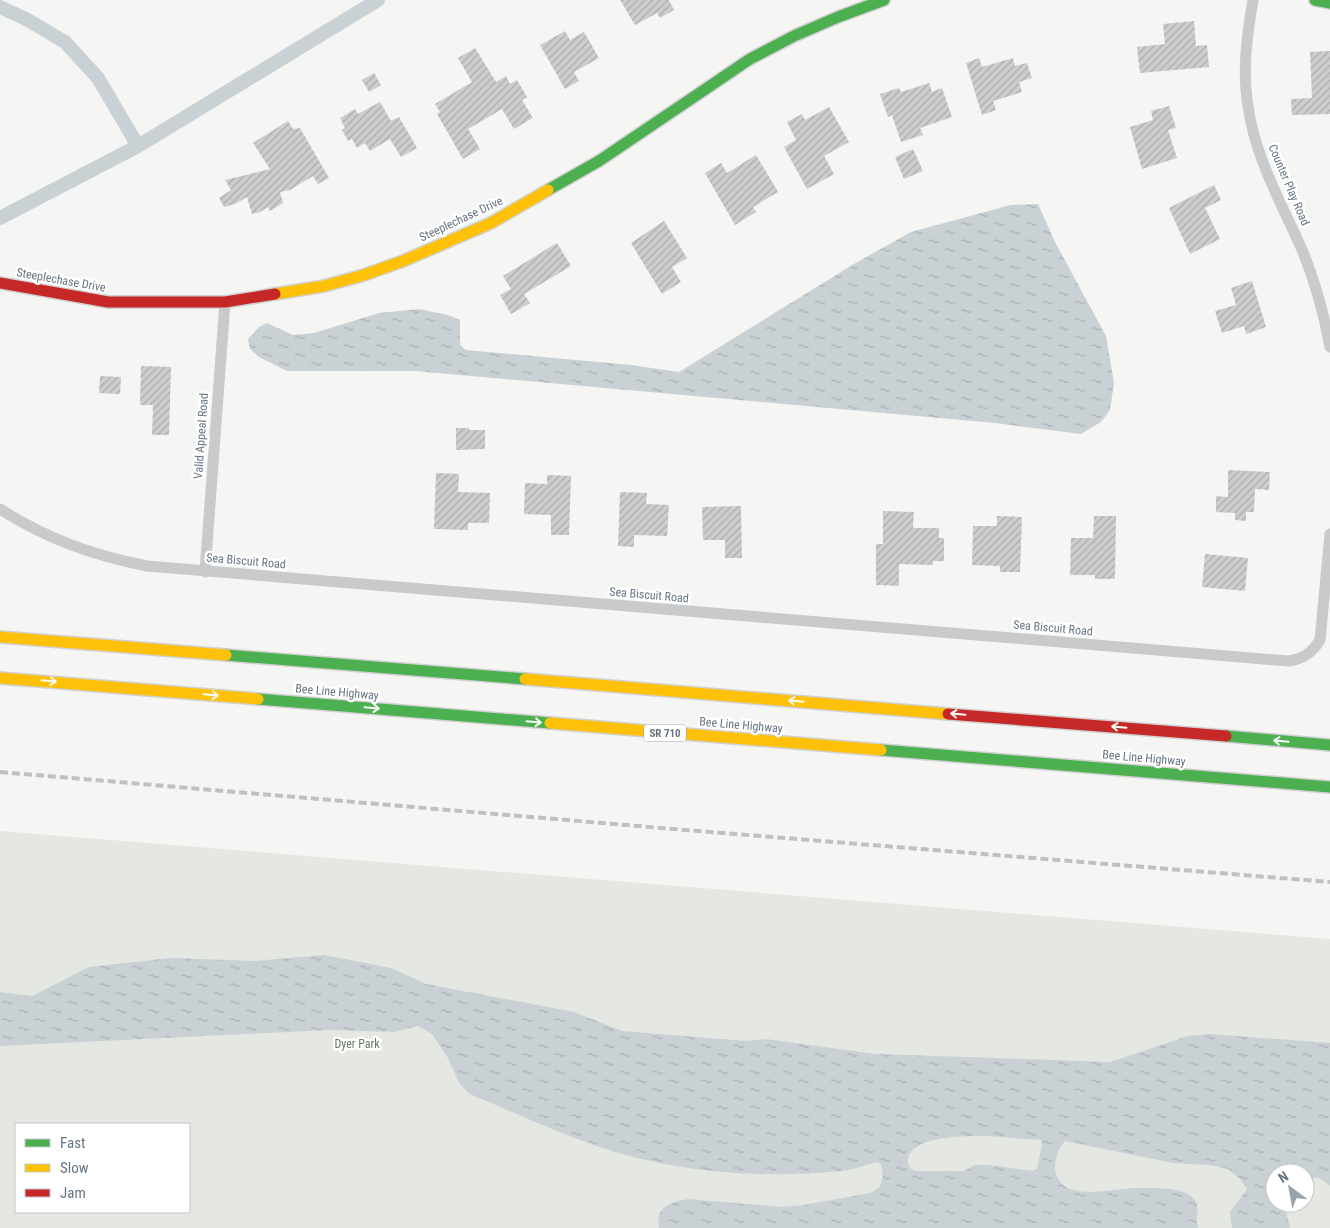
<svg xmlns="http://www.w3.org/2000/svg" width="1330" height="1228" font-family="'Roboto Condensed',sans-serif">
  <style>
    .park { fill: #e4e7e2; fill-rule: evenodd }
    .water { fill: url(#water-ripples); fill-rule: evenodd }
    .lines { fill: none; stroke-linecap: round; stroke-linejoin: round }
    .canal { stroke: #cad1d4; stroke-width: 14 }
    .building { fill: url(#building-hatch) }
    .fast-casing { stroke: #d1d1d2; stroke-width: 14 }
    .slow-casing { stroke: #d1d1d2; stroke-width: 14 }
    .jam-casing { stroke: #d1d1d2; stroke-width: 14 }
    .street { stroke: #c9cacb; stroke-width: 11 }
    .fast { stroke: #4caf50; stroke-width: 11 }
    .slow { stroke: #ffc107; stroke-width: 11 }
    .jam { stroke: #c62828; stroke-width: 11 }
    .rail { stroke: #bfc0c1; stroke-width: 4; stroke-dasharray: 8 4; stroke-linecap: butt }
    .oneway { stroke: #f6fbf6 }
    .labels { text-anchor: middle; stroke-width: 5; stroke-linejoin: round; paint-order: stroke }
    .shield { fill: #fff; stroke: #949ea8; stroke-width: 1 }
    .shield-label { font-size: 11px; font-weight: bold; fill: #667582 }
    .street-label { font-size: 12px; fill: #667582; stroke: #fff }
    .park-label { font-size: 12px; fill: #697a65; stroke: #fff }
  </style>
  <defs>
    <pattern id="water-ripples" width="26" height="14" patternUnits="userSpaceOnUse" patternTransform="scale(1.25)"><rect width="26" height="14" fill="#cad1d4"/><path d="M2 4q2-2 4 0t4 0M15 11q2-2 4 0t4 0" fill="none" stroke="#a8aeb1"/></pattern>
    <pattern id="building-hatch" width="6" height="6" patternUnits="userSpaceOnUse" patternTransform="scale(1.25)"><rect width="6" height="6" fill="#cccdce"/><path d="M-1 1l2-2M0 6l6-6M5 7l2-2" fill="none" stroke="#a9abad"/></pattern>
  </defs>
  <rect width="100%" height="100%" fill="#f5f5f4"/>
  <path class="park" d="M0 831 1330 939V1228H0ZM16 1124H189V1212H16ZM1275 1173H1305V1203H1275Z"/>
  <path class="water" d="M1038 204 1055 242 1106 336 1114 383 1110 410 1101 422 1081 434 995 423 415 371H287L259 357 250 349 248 339 259 327 267 323 293 335 314 333 379 313 419 309 448 315 460 320V345L466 350 631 365 679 372 854 264 911 232 1011 205Z
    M324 955 391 968 426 984 574 1012 622 1031 746 1041 766 1039 875 1054 1110 1062 1188 1036 1210 1034 1330 1043V1186L1323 1180 1315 1177 1310 1184 1305 1186V1173H1275V1203H1291L1286 1211 1290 1228H1232L1230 1212 1247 1189 1240 1179 1228 1169 1208 1165 1173 1163 1065 1141C1059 1147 1056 1157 1055 1165 1054 1174 1061 1187 1070 1189 1087 1195 1107 1190 1124 1189 1139 1187 1154 1188 1169 1189 1176 1190 1186 1192 1191 1196 1203 1206 1194 1218 1198 1228H659C655 1206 671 1202 689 1199L781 1207 804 1205 870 1193 880 1187 883 1175 881 1164 877 1162C865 1165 853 1170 841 1171 771 1178 697 1174 629 1156 575 1141 522 1116 470 1094L459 1083 448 1058 432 1034 418 1026 395 1032 329 1030 0 1046V992L32 996 89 967 170 958 254 961ZM986 1136 1041 1140 1042 1145 1037 1169 1033 1171 989 1165H974L964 1171H915C910 1168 907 1165 908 1159 912 1135 967 1136 986 1136Z"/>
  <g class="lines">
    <path class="canal" d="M0 7 26 19 65 42 98 78 138 146
      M0 218 138 146 378 0"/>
  </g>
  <path class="building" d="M620 0H669L674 10 660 18 657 13 635 25Z
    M1194 21 1196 46 1207 45 1209 67 1140 73 1137 47 1165 44 1163 24Z
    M565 31 570 40 584 32 599 58 574 72 579 81 565 89 540 45Z
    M475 48 496 82 506 76 510 84 517 80 527 97 522 100 533 118 514 129 502 109 468 129 480 149 463 159 437 114 440 112 435 104 472 82 458 58Z
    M1330 51V114L1292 115 1291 99 1312 98 1310 52Z
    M979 58 982 67 1013 58 1015 66 1027 63 1032 78 1019 82 1022 92 993 101 996 110 982 115 966 63Z
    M374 73 381 85 369 92 362 80Z
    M929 83 932 92 942 88 952 117 920 128 923 135 901 142 892 115 888 117 880 94 899 88 901 92Z
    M380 102 391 121 399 117 417 148 401 157 390 139 370 151 365 143 357 148 352 139 348 141 342 130 345 128 340 118 355 109 358 114Z
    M1169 106 1176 128 1168 130 1177 158 1142 169 1130 127 1153 120 1151 111Z
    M829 107 849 142 824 156 834 174 807 189 784 147 796 140 787 122 802 114 805 120Z
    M288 121 293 129 300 128 329 178 318 184 313 176 290 190 280 192 283 203 270 211 268 207 260 212 252 214 247 197 235 204 224 207 219 198 231 190 225 180 270 169 253 143Z
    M913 149 923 171 904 179 895 157Z
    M756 155 778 192 753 207 756 212 735 225 705 173 721 163 727 173Z
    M1214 185 1221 200 1205 208 1220 239 1190 254 1169 208Z
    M664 221 687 258 672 267 681 282 662 294 631 243Z
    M557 243 571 266 524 294 530 303 511 314 500 295 511 289 503 276Z
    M1252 281 1266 327 1246 334 1244 326 1222 333 1215 311 1236 305 1231 288Z
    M141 366 171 367 169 435H152L153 405H140Z
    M100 376 121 377 120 394 99 393Z
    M456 428H469V430H485V449L456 450Z
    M1228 470 1270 472 1269 490 1255 489 1254 512H1246V521L1235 520V513L1216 512V496L1228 497Z
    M436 473 459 474 458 492 490 493 489 523H468V530L434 529Z
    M547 475 571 476 569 535H551V515L524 514 525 483 547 484Z
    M620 492 647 493 646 504 669 505 667 536 634 535V547L618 546Z
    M741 506 742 558H725V540H703L702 507Z
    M883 511 914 512 913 528H939V538H944V561H933V565L899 564V586L876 585V544H883Z
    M997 516 1022 517 1020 572H1000V566L972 565 973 526H997Z
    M1094 516H1116L1115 579H1095V575H1070L1071 538H1093Z
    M1205 554 1248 558 1245 591 1202 587Z"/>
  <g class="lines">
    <defs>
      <path id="fast" d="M1315 0 1330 3
        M548 190 599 161 750 59 794 36 838 17 884 0
        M226 655 525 679
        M258 699 550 723
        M1226 736 1330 745
        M881 750 1330 787"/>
      <path id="slow" d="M275 294 324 286 364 275 403 261 491 223 548 190
        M0 637 226 655
        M0 678 258 699
        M525 679 948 714
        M550 723 881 750"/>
      <path id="jam" d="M0 283 108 302H225L275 294
        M948 714 1226 736"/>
    </defs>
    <use href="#fast" class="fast-casing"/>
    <use href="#slow" class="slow-casing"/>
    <use href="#jam" class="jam-casing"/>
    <path class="street" d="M1253 0C1247 35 1242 71 1248 106 1255 158 1282 204 1303 252 1315 282 1324 314 1330 347
      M0 509C47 539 92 555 147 566L1288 661C1303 659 1312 653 1320 640L1330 534
      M205 572 225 302"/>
    <use href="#fast" class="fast"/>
    <use href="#slow" class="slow"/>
    <use href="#jam" class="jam"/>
    <path class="rail" d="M0 772 661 828 1330 882"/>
  </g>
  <defs><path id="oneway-shaft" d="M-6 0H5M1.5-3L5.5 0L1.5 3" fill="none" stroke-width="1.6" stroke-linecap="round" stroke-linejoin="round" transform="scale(1.25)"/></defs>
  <g class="oneway">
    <use href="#oneway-shaft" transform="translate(49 681) rotate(5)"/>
    <use href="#oneway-shaft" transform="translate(211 695) rotate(5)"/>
    <use href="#oneway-shaft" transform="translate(796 701) rotate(-175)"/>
    <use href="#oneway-shaft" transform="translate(372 708) rotate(5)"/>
    <use href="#oneway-shaft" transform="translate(958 714) rotate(-175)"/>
    <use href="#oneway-shaft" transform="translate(534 722) rotate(5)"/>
    <use href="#oneway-shaft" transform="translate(1119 727) rotate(-175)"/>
    <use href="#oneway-shaft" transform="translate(1281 741) rotate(-175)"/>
  </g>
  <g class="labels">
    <rect class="shield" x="644" y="724.5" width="42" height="17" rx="4"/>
    <g class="shield-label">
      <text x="665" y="737">SR 710</text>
    </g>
    <g class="street-label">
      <text transform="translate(1289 185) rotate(67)" y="4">Counter Play Road</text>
      <text transform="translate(461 219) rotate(-25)" y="4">Steeplechase Drive</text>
      <text transform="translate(61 280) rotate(10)" y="4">Steeplechase Drive</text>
      <text transform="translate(201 436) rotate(-86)" y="4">Valid Appeal Road</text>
      <text transform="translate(246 561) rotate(5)" y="4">Sea Biscuit Road</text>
      <text transform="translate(649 595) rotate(5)" y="4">Sea Biscuit Road</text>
      <text transform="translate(1053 628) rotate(5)" y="4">Sea Biscuit Road</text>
      <text transform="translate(337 692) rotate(5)" y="4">Bee Line Highway</text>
      <text transform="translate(741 725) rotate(5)" y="4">Bee Line Highway</text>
      <text transform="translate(1144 758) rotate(5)" y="4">Bee Line Highway</text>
    </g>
    <g class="park-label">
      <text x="357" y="1048">Dyer Park</text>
    </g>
  </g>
  <rect x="15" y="1123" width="175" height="90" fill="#ffffff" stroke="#c2c8cd"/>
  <rect x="25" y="1139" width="25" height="8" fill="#4caf50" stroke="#c2c8cd"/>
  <text x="60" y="1148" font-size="15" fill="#667582">Fast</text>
  <rect x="25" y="1164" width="25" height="8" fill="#ffc107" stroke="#c2c8cd"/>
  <text x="60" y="1173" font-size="15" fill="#667582">Slow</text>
  <rect x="25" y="1189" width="25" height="8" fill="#c62828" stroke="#c2c8cd"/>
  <text x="60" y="1198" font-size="15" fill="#667582">Jam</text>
  <g transform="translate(1290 1188) rotate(328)"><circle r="24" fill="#ffffff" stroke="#c2c8cd"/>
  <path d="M0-4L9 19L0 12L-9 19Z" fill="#98a2aa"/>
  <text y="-8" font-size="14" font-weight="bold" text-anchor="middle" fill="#667582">N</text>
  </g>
</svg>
